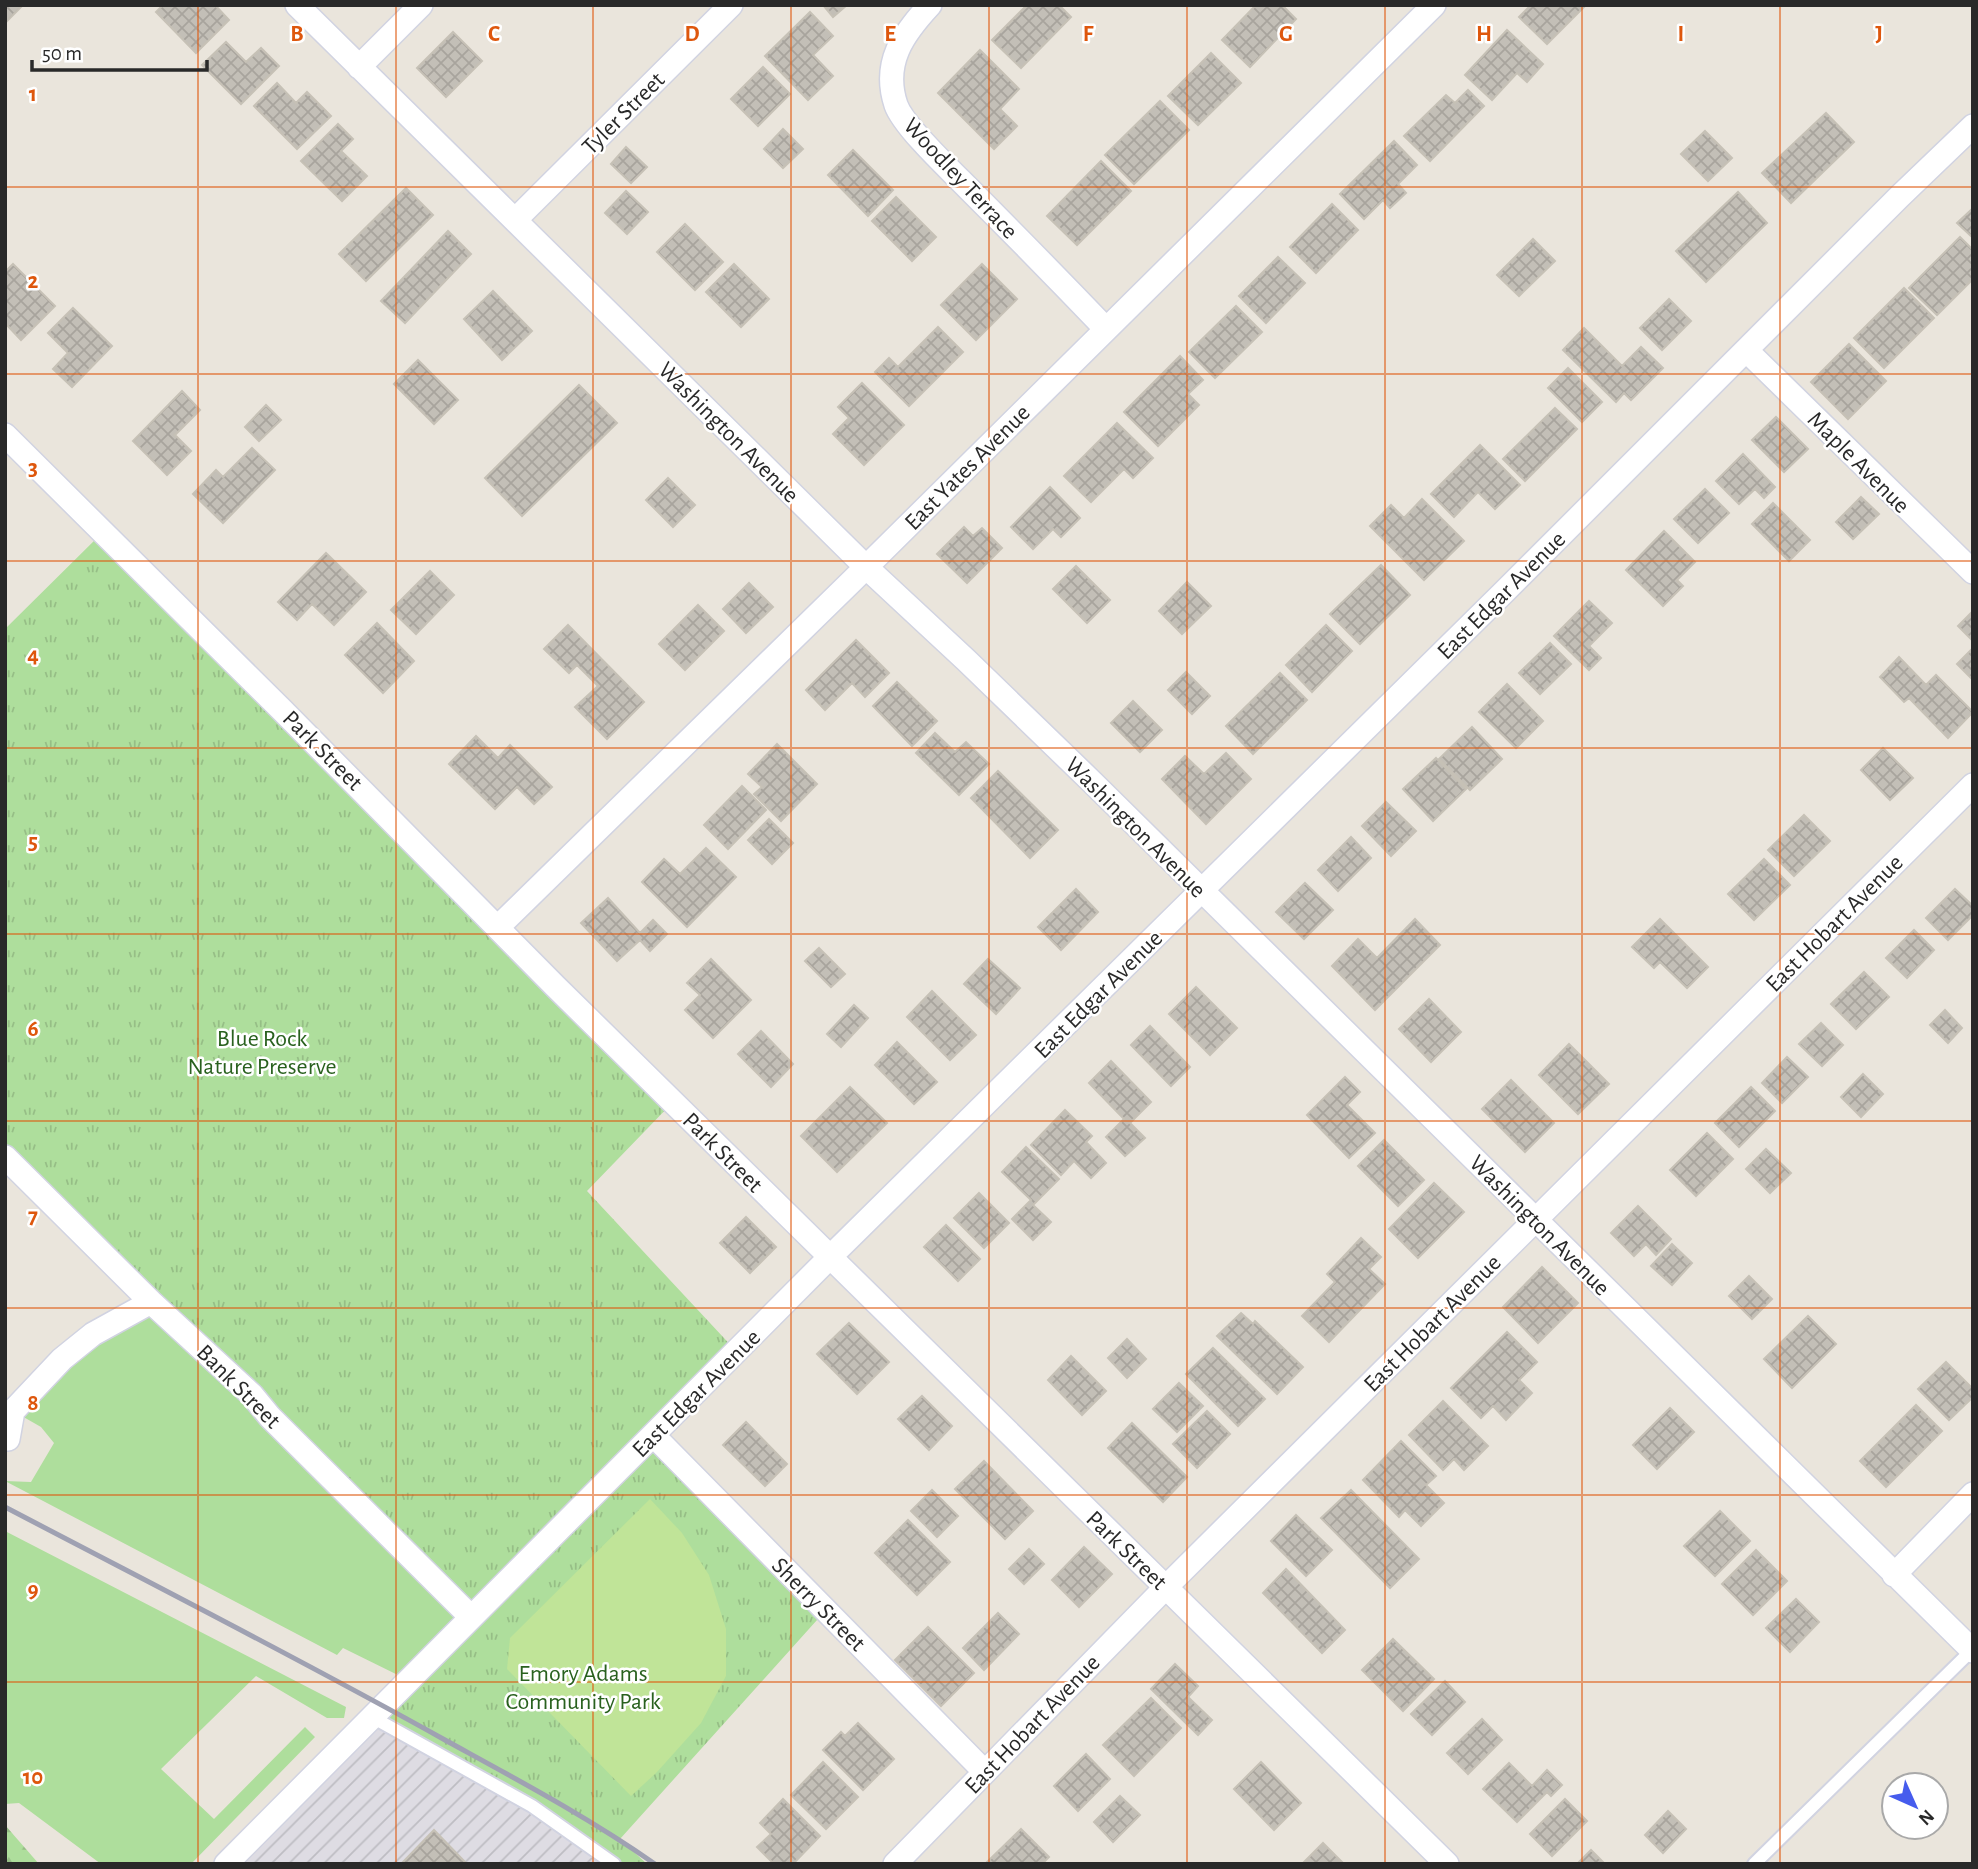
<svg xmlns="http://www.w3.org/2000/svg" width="1978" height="1869" font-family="'Alegreya Sans',sans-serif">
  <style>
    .industrial { fill: url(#industrial-furrows) }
    .grass { fill: #aede9c }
    .forest { fill: url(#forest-firs) }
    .park { fill: url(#park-tufts) }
    .pitch { fill: #c0e498 }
    .building { fill: url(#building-cross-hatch); stroke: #c6c1b6; stroke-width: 2 }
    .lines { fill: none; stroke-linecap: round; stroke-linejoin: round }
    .lane-casing { stroke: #d1d3e1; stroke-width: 16 }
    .street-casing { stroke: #d1d3e1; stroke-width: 26 }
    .lane { stroke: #fff; stroke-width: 12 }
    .street { stroke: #fff; stroke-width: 23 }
    .rail { stroke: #9fa1b2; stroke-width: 5 }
    .grid { fill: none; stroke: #de570d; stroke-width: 2; stroke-opacity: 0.55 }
    .labels { text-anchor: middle; stroke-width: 5; stroke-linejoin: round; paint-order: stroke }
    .street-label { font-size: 24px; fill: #292929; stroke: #fff }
    .park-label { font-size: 24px; fill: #29611e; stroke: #fff }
    .grid-label { font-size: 23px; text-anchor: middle; font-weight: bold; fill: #de570d; stroke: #fff; stroke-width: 5; stroke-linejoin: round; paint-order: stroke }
  </style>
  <defs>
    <pattern id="industrial-furrows" width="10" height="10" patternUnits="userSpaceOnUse" patternTransform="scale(1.75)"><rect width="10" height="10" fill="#dedce3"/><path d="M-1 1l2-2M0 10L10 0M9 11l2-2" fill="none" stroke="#bebdc3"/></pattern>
    <pattern id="forest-firs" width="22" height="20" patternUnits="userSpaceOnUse" patternTransform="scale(1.75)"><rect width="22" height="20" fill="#aede9c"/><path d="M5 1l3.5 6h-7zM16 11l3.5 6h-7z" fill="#96be86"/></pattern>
    <pattern id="park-tufts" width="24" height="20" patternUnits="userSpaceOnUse" patternTransform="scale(1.75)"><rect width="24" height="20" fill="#aede9c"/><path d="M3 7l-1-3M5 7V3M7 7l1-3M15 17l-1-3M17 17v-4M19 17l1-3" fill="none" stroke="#96be86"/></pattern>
    <pattern id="building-cross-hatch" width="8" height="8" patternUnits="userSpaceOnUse" patternTransform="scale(1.75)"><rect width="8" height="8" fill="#c3bfb7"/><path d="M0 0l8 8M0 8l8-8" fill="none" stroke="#a8a49d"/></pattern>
  </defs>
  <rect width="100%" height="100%" fill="#eae5dc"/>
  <path class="industrial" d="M383 1705 614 1864H226Z"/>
  <path class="grass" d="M151 1302 471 1617 408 1680 343 1648 337 1655 5 1481 31 1482 54 1443 41 1427 13 1411Z
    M5 1531 346 1707 344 1718H327L256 1676 161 1769 214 1819 305 1727 315 1737 191 1864H101L19 1803 5 1804Z"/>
  <path class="forest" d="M5 1825 39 1864H5Z"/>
  <path class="park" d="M104 531 673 1102 587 1191 737 1352 654 1436 826 1610 620 1839 647 1864H614L532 1806 372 1717 471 1618 5 1157V629Z"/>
  <path class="pitch" d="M650 1499 682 1533 709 1575 726 1629V1676L701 1723 657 1772 631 1796 507 1669 510 1638Z"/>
  <path class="building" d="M5 5H23L5 23Z
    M163 5H215L229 20 196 53 156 12Z
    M823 5H847L833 17Z
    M1027 5H1059L1071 17 1021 68 992 40Z
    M1256 5H1282L1296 19 1250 67 1222 40Z
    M1531 5H1586L1547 44 1519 17Z
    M810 12 833 36 813 55 833 76 808 100 765 56Z
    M1507 30 1543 64 1527 82 1517 73 1492 100 1465 75Z
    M453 32 482 61 446 97 417 68Z
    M226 42 246 62 261 48 279 66 241 104 202 65Z
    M980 50 1019 89 1000 109 1017 126 994 149 938 93Z
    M1211 53 1241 83 1198 125 1168 96Z
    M763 67 790 94 758 126 731 99Z
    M277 83 296 103 307 92 331 116 297 149 254 106Z
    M1468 90 1484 106 1430 161 1404 136 1446 95 1455 103Z
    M1160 101 1189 130 1134 184 1105 155Z
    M1826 113 1854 142 1791 203 1762 173Z
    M338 124 353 139 341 151 367 176 342 201 301 161Z
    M783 129 803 149 783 168 764 149Z
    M1705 131 1732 158 1708 181 1681 154Z
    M1394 141 1417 165 1398 184 1406 193 1390 208 1383 200 1364 219 1340 194Z
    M626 147 647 167 631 183 611 164Z
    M853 150 893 190 868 216 828 175Z
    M1101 161 1131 191 1077 245 1047 216Z
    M406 188 433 215 366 281 339 254Z
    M626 191 648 212 627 234 605 213Z
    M1738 192 1767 223 1706 282 1676 251Z
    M896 197 936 237 912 261 872 221Z
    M1332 204 1358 230 1316 273 1290 247Z
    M1973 208V238L1957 223Z
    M685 224 723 262 695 290 657 252Z
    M448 231 471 254 405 323 381 301Z
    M1960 237 1973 250V279L1937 315 1909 288Z
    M1533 239 1555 261 1519 296 1497 275Z
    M1278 257 1305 283 1266 323 1239 296Z
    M13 264 55 306 21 340 5 323V272Z
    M734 264 769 299 741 327 706 292Z
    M982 264 1017 299 976 340 941 305Z
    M1904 288 1934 318 1884 368 1854 338Z
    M493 291 532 331 502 360 464 319Z
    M1669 299 1691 321 1662 350 1640 328Z
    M1236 306 1262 332 1215 378 1189 352Z
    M73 308 112 346 72 387 53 369 68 353 48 333Z
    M938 327 963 352 909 406 875 372 889 358 898 367Z
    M1584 328 1622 366 1641 347 1663 368 1631 400 1624 393 1616 402 1563 350Z
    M1849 344 1886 381 1848 419 1811 382Z
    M1180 356 1203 380 1188 394 1199 405 1158 446 1124 412Z
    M418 360 458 400 434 424 394 384Z
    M1568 368 1602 402 1582 422 1548 388Z
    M862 383 904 425 864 465 833 434 849 418 838 407Z
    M579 385 617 423 522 516 485 478Z
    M182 391 200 410 175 435 191 451 167 475 133 441Z
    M266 405 281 420 259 441 245 427Z
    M1555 408 1577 429 1525 481 1503 459Z
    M1776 417 1808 449 1784 472 1752 440Z
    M1117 423 1153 458 1133 478 1124 469 1091 502 1064 476Z
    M1480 445 1520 485 1495 509 1478 492 1454 517 1431 494Z
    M252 448 275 470 223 523 193 494 216 470 223 477Z
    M1743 454 1775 487 1764 498 1755 489 1739 504 1716 481Z
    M668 478 695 505 673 527 646 500Z
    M1050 487 1080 518 1061 537 1053 529 1033 549 1011 527Z
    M1705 489 1729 513 1698 543 1674 519Z
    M1861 497 1879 514 1853 539 1836 522Z
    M1422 499 1464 541 1424 580 1370 526 1391 505 1404 518Z
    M1773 503 1810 540 1789 561 1752 524Z
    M964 527 973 536 982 528 1002 548 967 583 937 554Z
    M1664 531 1695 562 1677 580 1683 586 1663 606 1626 570Z
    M326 553 366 592 334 625 312 604 297 620 278 602Z
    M1381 565 1410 595 1360 644 1330 614Z
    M1076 566 1110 600 1087 623 1053 589Z
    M430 571 454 595 416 634 391 610Z
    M1187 582 1211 606 1182 634 1159 611Z
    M749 583 773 607 746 633 723 609Z
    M1589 601 1612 623 1589 646 1601 658 1589 670 1554 636Z
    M698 605 724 631 685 670 659 644Z
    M1973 611V639L1972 640 1958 626Z
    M377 623 414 661 383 693 345 655Z
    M568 625 644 702 607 739 575 707 598 686 577 665 569 673 544 649Z
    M1326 625 1352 651 1312 692 1286 665Z
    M856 640 889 673 865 697 852 683 825 710 806 690Z
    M1550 643 1571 664 1540 694 1519 673Z
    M1973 648V680L1957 664Z
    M1899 657 1926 685 1936 675 1973 712 1948 738 1909 698 1904 702 1880 677Z
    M1186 672 1210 696 1192 714 1168 690Z
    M1280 673 1307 700 1253 754 1226 726Z
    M897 682 937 721 912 746 873 706Z
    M1507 684 1543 721 1516 748 1479 712Z
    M1133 701 1162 730 1140 752 1111 723Z
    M1472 727 1502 759 1470 790 1439 759Z
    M935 733 955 752 966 742 989 764 959 795 916 753Z
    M476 736 498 758 510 745 552 787 534 804 517 787 495 809 449 764Z
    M777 744 817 784 781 821 754 794 762 787 748 774Z
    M1883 748 1913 778 1890 800 1861 770Z
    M1226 753 1251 779 1206 824 1162 779 1185 756 1204 774Z
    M1436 758 1466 789 1433 821 1403 789Z
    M998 771 1058 830 1030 858 971 798Z
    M742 786 766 810 728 849 704 825Z
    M1386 802 1416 831 1391 856 1362 826Z
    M1804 815 1830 841 1794 876 1768 850Z
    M769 819 793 843 772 864 748 840Z
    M1351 837 1371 858 1338 891 1318 870Z
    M706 848 736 877 687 927 642 882 664 859 680 874Z
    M1764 859 1790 885 1754 920 1728 894Z
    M1305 883 1333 910 1304 939 1276 912Z
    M1076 889 1098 912 1061 950 1038 927Z
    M1955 889 1973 906V915L1948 940 1926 918Z
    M608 898 640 933 653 920 667 934 650 951 640 940 617 961 581 923Z
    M1415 919 1440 945 1375 1010 1332 966 1358 939 1377 958Z
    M1660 919 1708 967 1687 988 1660 962 1654 968 1632 947Z
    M1914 930 1934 950 1907 978 1886 958Z
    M819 948 845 974 831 987 805 961Z
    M711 959 751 1000 713 1038 685 1010 700 995 687 983Z
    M988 959 1020 988 996 1014 964 984Z
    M1864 972 1889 997 1856 1029 1831 1004Z
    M1196 987 1237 1028 1210 1055 1169 1014Z
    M932 991 976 1035 950 1060 907 1017Z
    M1429 999 1461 1032 1431 1062 1399 1029Z
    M854 1005 868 1018 841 1047 827 1034Z
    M1945 1010 1962 1028 1948 1043 1930 1025Z
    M1821 1023 1843 1045 1822 1066 1799 1044Z
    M1150 1026 1190 1067 1171 1086 1131 1045Z
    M761 1031 793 1064 771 1087 738 1054Z
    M897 1042 937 1082 914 1104 875 1065Z
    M1569 1044 1609 1084 1578 1114 1539 1075Z
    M1787 1057 1808 1077 1782 1103 1762 1083Z
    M1111 1061 1151 1102 1130 1123 1145 1138 1125 1156 1106 1137 1124 1119 1089 1083Z
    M1863 1074 1883 1094 1861 1117 1841 1097Z
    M1345 1077 1360 1092 1347 1105 1375 1133 1349 1158 1307 1115Z
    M1511 1080 1554 1123 1525 1152 1482 1109Z
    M850 1087 887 1123 837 1172 801 1136Z
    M1751 1087 1775 1111 1739 1147 1715 1123Z
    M1065 1110 1092 1136 1086 1142 1106 1163 1091 1178 1074 1161 1061 1175 1031 1145Z
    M1707 1133 1733 1159 1696 1196 1670 1170Z
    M1384 1140 1424 1180 1398 1206 1358 1166Z
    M1026 1147 1059 1179 1033 1205 1051 1222 1033 1240 1012 1219 1031 1200 1002 1172Z
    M1766 1149 1791 1173 1770 1193 1746 1169Z
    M1434 1183 1464 1212 1418 1258 1389 1229Z
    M979 1193 1009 1223 984 1248 954 1218Z
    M1638 1206 1671 1239 1656 1255 1646 1244 1634 1256 1611 1233Z
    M746 1217 776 1247 750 1273 720 1243Z
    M946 1225 980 1259 958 1281 924 1247Z
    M1361 1238 1381 1257 1369 1269 1385 1284 1329 1342 1302 1316 1335 1282 1327 1274Z
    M1672 1244 1692 1263 1672 1285 1651 1266Z
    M1542 1267 1578 1303 1538 1343 1503 1307Z
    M1749 1276 1772 1299 1752 1319 1729 1296Z
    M1241 1313 1253 1324 1255 1321 1303 1367 1277 1394 1217 1336Z
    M1808 1316 1836 1344 1792 1388 1764 1359Z
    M849 1323 889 1362 857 1394 817 1354Z
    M1507 1332 1537 1362 1519 1380 1532 1393 1506 1420 1493 1406 1481 1418 1451 1388Z
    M1127 1339 1146 1359 1127 1378 1108 1358Z
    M1213 1348 1265 1399 1238 1426 1186 1374Z
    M1071 1356 1106 1391 1082 1415 1048 1380Z
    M1946 1362 1973 1389V1397L1949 1420 1918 1389Z
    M1179 1383 1203 1406 1177 1432 1153 1409Z
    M922 1396 952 1426 929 1450 898 1419Z
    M1443 1401 1488 1446 1464 1470 1454 1459 1443 1470 1409 1435Z
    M1916 1405 1942 1431 1886 1487 1860 1461Z
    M1670 1408 1694 1432 1657 1469 1633 1445Z
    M1207 1411 1230 1434 1197 1468 1173 1444Z
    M746 1422 787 1464 765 1486 723 1445Z
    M1132 1423 1187 1477 1163 1502 1108 1448Z
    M1401 1441 1436 1476 1426 1485 1444 1503 1421 1526 1405 1510 1399 1517 1363 1480Z
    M984 1461 1033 1511 1005 1539 955 1489Z
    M932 1490 958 1516 937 1537 911 1511Z
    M1351 1490 1419 1559 1390 1588 1321 1518Z
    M1720 1511 1750 1541 1715 1576 1684 1546Z
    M1296 1515 1332 1550 1306 1576 1271 1541Z
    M908 1520 950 1562 917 1595 875 1553Z
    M1084 1547 1112 1574 1079 1607 1052 1580Z
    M1029 1549 1044 1564 1024 1584 1009 1569Z
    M1756 1550 1787 1581 1753 1615 1722 1584Z
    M1286 1569 1345 1630 1322 1653 1263 1593Z
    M1796 1599 1819 1622 1790 1652 1766 1628Z
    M998 1613 1019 1634 984 1670 963 1648Z
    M928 1627 974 1673 941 1706 895 1660Z
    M1393 1639 1434 1679 1403 1711 1362 1670Z
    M1175 1664 1198 1686 1188 1697 1212 1720 1198 1735 1151 1689Z
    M1445 1681 1465 1702 1432 1735 1411 1714Z
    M1151 1698 1181 1728 1134 1776 1103 1745Z
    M1482 1719 1502 1740 1468 1774 1447 1753Z
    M858 1723 894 1759 863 1790 823 1750 841 1732 845 1736Z
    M1086 1754 1110 1779 1078 1811 1054 1786Z
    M823 1762 858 1797 826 1829 791 1795Z
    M1261 1762 1301 1803 1274 1830 1234 1789Z
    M1509 1763 1532 1786 1547 1770 1562 1785 1551 1796 1547 1792 1517 1822 1483 1789Z
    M1120 1796 1140 1815 1113 1842 1094 1822Z
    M783 1799 820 1836 793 1864H774L757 1847 771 1834 760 1823Z
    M1565 1799 1587 1821 1552 1856 1530 1834Z
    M1668 1811 1686 1829 1663 1853 1645 1835Z
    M1021 1829 1049 1857 1042 1864H985Z
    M434 1830 467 1864H401Z
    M1323 1843 1344 1864H1302Z
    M1591 1850 1605 1864H1577Z"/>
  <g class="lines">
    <defs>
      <path id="lane" d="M372 1717 532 1806 614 1864
        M1754 1864 1972 1650"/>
      <path id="street" d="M297 5 866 567 966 660 1092 782 1973 1651
        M930 5C903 34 882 63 896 105 903 125 945 165 961 181 1010 230 1059 280 1106 329
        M359 67 421 5
        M515 220 731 5
        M1746 350 1973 572
        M5 435 282 710 555 986 1447 1864
        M498 927 852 581 1434 5
        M5 1157 151 1302 252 1395 270 1417 471 1617
        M654 1436 985 1772
        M8 1439 13 1411 62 1359 93 1334 151 1302
        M1894 1575 1973 1494
        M226 1864 830 1257 1504 592 1899 197 1973 126
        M895 1864 1166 1587 1973 785"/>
    </defs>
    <use href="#lane" class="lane-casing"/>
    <use href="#street" class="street-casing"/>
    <use href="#lane" class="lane"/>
    <use href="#street" class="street"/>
    <path class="rail" d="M5 1507C152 1584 300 1659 445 1740 516 1779 588 1817 655 1864"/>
  </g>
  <path class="grid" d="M198 5V1864M396 5V1864M593 5V1864M791 5V1864M989 5V1864M1187 5V1864M1385 5V1864M1582 5V1864M1780 5V1864M5 187H1973M5 374H1973M5 561H1973M5 748H1973M5 934H1973M5 1121H1973M5 1308H1973M5 1495H1973M5 1682H1973"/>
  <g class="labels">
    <g class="street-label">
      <text transform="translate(623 113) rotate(-45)" y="8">Tyler Street</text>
      <text transform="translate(961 178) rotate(47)" y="8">Woodley Terrace</text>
      <text transform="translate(729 432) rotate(45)" y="8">Washington Avenue</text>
      <text transform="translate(1859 462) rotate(45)" y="8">Maple Avenue</text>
      <text transform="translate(967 467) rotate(-45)" y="8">East Yates Avenue</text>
      <text transform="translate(1501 595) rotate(-45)" y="8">East Edgar Avenue</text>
      <text transform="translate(323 750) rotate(45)" y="8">Park Street</text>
      <text transform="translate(1136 827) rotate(45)" y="8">Washington Avenue</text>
      <text transform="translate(1834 923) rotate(-45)" y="8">East Hobart Avenue</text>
      <text transform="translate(1098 994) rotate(-45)" y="8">East Edgar Avenue</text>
      <text transform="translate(723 1152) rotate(45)" y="8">Park Street</text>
      <text transform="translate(1540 1225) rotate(45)" y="8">Washington Avenue</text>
      <text transform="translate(1432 1323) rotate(-45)" y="8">East Hobart Avenue</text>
      <text transform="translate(239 1386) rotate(45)" y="8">Bank Street</text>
      <text transform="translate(696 1393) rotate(-45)" y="8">East Edgar Avenue</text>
      <text transform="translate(1127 1550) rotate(44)" y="8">Park Street</text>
      <text transform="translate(819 1604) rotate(45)" y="8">Sherry Street</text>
      <text transform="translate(1032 1724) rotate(-46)" y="8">East Hobart Avenue</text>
    </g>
    <g class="park-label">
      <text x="262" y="1046">Blue Rock<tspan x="262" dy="28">Nature Preserve</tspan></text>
      <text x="583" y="1681">Emory Adams<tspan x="583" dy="28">Community Park</tspan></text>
    </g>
  </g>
  <g class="grid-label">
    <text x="297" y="41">B</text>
    <text x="494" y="41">C</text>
    <text x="692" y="41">D</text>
    <text x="890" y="41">E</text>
    <text x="1088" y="41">F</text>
    <text x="1286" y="41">G</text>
    <text x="1484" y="41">H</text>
    <text x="1681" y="41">I</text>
    <text x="1879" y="41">J</text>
    <text x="33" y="101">1</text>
    <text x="33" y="288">2</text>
    <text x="33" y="475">3</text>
    <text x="33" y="662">4</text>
    <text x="33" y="849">5</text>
    <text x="33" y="1036">6</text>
    <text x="33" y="1223">7</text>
    <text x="33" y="1410">8</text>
    <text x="33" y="1597">9</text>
    <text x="33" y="1784">10</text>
  </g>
  <rect width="1978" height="1869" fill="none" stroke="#292929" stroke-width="14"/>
  <g transform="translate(1915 1806) rotate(135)"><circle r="33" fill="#ffffff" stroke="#a9a9a9" stroke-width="2"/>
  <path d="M0-5L12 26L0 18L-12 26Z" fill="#465ced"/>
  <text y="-10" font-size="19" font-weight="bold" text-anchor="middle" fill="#292929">N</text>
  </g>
  <path d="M32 60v10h175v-10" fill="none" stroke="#292929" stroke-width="3.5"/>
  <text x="42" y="60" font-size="21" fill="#292929" stroke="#ffffff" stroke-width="5" paint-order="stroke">50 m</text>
</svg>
